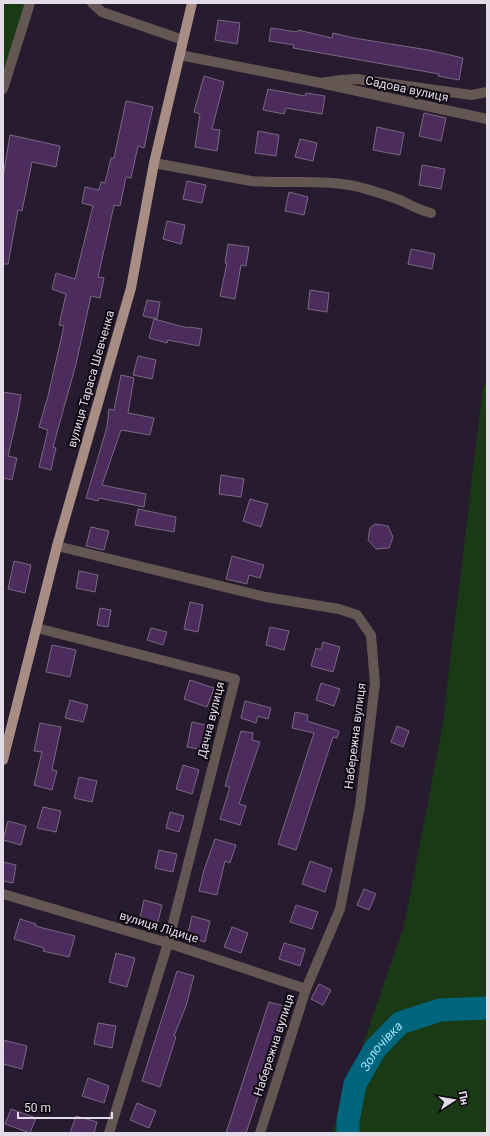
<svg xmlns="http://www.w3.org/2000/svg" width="490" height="1136" font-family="Roboto,sans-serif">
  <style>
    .green { fill: #193a15 }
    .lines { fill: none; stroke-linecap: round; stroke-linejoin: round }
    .river { stroke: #01657e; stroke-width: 23 }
    .building { fill: #4b2c5c; stroke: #786981 }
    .minor { stroke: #645753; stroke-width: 10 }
    .major { stroke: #a78d84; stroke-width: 10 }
    .labels { text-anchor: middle; stroke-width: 4; stroke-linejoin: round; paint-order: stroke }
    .street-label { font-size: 12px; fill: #e4dbe9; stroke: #0d0810 }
    .water-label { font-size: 13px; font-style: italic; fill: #a1def6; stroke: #0d0810 }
  </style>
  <rect width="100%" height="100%" fill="#271b2f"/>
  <path class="green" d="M3 3H30L3 89Z
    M487 384V1133H332L404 926 442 729 483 387Z"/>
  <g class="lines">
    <path class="river" id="s1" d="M348 1133V1121L355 1084 375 1049 400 1023 440 1010 487 1008"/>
  </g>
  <path class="building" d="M218 20 240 23 237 44 215 40Z
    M271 28 297 32 298 30 332 38 333 33 354 38 428 50 463 58 459 80 438 76 439 74 293 48 294 45 269 41Z
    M204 76 224 82 212 129 220 130 217 151 195 147 200 114 194 112Z
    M268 89 305 96 306 93 325 96 322 114 286 108 284 114 263 110Z
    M126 101 153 107 144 148 138 146 131 178 126 177 120 206 114 205 98 277 104 278 100 298 91 296 76 364 53 447 56 448 51 470 39 467 48 430 39 427 48 396 64 326 59 325 66 294 52 289 56 273 75 279 93 206 82 203 85 187 99 190 101 182 105 183 111 158H114Z
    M424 113 446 118 441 141 419 136Z
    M377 127 404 133 400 155 373 150Z
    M258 131 279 135 276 156 255 153Z
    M10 135 60 146 56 167 32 162 22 211 18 210 8 264H3V177Z
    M300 139 317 143 313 161 295 157Z
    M422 165 445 169 441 189 419 185Z
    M187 181 206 185 202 203 183 199Z
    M289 192 308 197 304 215 285 211Z
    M167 221 185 225 181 244 163 239Z
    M228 244 249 247 246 266 241 265 235 299 220 296 227 263H225Z
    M411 249 435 254 432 269 408 264Z
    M310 290 329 293 327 312 308 309Z
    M147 300 160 302 157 319 143 316Z
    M154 319 188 328 189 327 202 329 199 346 168 340 167 343 149 338Z
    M138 356 156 360 152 379 133 375Z
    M121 375 134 378 128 413 154 418 150 435 121 430 102 485 146 494 144 507 99 498 98 501 86 498 107 427 109 409 114 410Z
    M3 392 21 395 18 413 8 456 17 458 12 480 3 478Z
    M221 475 244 479 241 497 219 494Z
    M250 499 268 504 261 527 243 521Z
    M138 509 176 517 174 532 135 525Z
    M375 524 388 526 393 537 389 548 376 549 368 540 370 528Z
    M91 527 109 531 104 550 86 546Z
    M232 556 264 565 260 578 249 575 247 584 226 579Z
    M14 561 31 565 25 593 8 589Z
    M79 571 98 575 95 592 76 588Z
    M190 602 203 605 198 632 184 629Z
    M100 608 111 610 108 627 97 625Z
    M270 627 289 631 284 650 266 645Z
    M151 628 167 632 163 645 147 640Z
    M323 642 340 647 333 672 311 666 316 648 321 650Z
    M52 645 76 650 70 677 46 672Z
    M190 680 214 688 207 707 184 699Z
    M321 683 340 689 334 706 316 700Z
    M70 700 88 705 83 722 65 718Z
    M245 701 271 708 268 719 258 716 256 723 241 718Z
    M295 712 308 715 307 721 339 731 337 738 333 737 296 850 278 844 314 733 292 728Z
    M192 722 210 726 205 750 187 747Z
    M40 723 61 727 52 770 57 771 52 790 34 785 42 752 34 751Z
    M397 726 409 731 403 747 391 742Z
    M241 731 253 733 252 740 260 742 239 804 246 806 240 825 220 819 230 787 225 786Z
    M183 765 199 770 192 794 176 789Z
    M79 777 97 781 92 802 74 798Z
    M43 807 61 811 56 832 37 828Z
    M170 812 184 816 179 832 166 828Z
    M8 821 26 826 21 845 3 840Z
    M215 839 236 845 230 863 225 861 217 895 199 891 204 870Z
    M159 850 177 854 173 872 155 868Z
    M310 861 332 869 325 892 302 884Z
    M3 862 16 865 13 883 3 881Z
    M364 889 376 894 369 910 357 905Z
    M144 900 162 905 157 926 139 921Z
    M296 905 318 912 312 929 290 922Z
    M192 916 210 921 205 942 187 937Z
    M20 919 36 924 35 926 75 936 69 957 43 951 44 948 14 939Z
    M232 927 248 933 241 953 224 947Z
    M284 943 305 949 300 966 279 959Z
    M116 953 135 958 127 987 109 982Z
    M177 971 194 976 186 1006 174 1036 176 1037 160 1087 142 1081Z
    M319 984 331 990 323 1005 311 999Z
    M269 1002 288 1007 246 1133H226Z
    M98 1023 116 1026 112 1048 94 1044Z
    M3 1040 27 1046 22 1069 3 1064Z
    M88 1078 109 1086 104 1103 82 1096Z
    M137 1103 156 1111 149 1128 130 1120Z
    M11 1109 36 1118 30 1133 5 1124Z
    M76 1116 97 1122 94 1133H70Z"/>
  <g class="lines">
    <path class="minor" d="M92 3 102 12 183 40
      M180 55 321 83 341 80 357 79 471 95 487 92
      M325 84 487 119
      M3 89 30 3
      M154 163 251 181C283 184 317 179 349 185 367 188 383 194 400 200 410 205 419 210 431 213
      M57 546 266 597 339 609 357 615 371 635 375 684 360 806 340 909 306 989 260 1133
      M37 628 235 679 168 943 109 1133
      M3 894 168 943 306 989"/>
    <path class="major" d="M3 760 57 546 131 288 154 163 192 3"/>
  </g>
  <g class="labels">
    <g class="street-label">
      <text transform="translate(407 89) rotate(12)" y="4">Садова вулиця</text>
      <text transform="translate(91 379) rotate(-74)" y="4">вулиця Тараса Шевченка</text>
      <text transform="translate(211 720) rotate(-76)" y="4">Дачна вулиця</text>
      <text transform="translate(355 736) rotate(-83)" y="4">Набережна вулиця</text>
      <text transform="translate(159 927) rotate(17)" y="4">вулиця Лідице</text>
      <text transform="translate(274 1045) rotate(-72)" y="4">Набережна вулиця</text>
    </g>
    <g class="water-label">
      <text dy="5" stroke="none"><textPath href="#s1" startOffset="96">Золочівка</textPath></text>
    </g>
  </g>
  <rect width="490" height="1136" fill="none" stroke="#e4dbe9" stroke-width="8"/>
  <g transform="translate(454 1100) rotate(78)" stroke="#0d0810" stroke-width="3" paint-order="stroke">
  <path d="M0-3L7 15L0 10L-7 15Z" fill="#e4dbe9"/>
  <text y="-6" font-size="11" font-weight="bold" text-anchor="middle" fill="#e4dbe9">Пн</text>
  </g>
  <path d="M18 1112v6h94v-6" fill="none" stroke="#e4dbe9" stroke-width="2"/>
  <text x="24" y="1112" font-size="12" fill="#e4dbe9" stroke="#0d0810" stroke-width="3" paint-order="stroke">50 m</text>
</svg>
